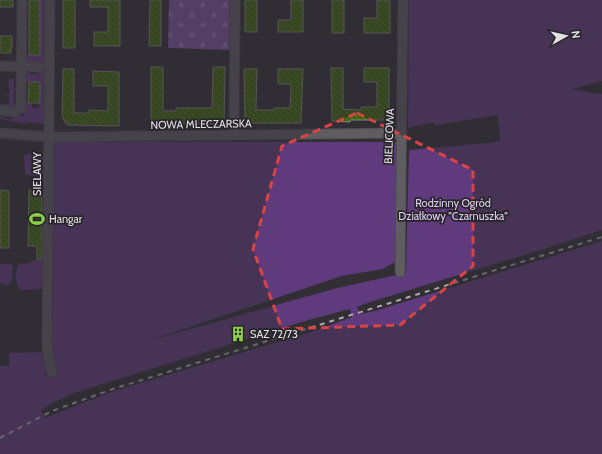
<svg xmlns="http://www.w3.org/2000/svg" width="602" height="454" font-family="Cabin,sans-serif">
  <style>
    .green { fill: #5f3a7c; fill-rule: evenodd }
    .forest { fill: url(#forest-firs) }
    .building { fill: url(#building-back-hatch); stroke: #82857f }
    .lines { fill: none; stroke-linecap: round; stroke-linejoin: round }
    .minor-casing { stroke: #4d4b50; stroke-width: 11 }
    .minor { stroke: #5f5c62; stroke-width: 9 }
    .rail { stroke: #aba9ae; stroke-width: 2; stroke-dasharray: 5 5; stroke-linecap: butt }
    .marked { fill: none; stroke: #d84444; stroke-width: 3; stroke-dasharray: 8 5; stroke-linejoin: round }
    .labels { text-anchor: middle; stroke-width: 3.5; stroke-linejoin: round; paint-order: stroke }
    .street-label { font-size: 11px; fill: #e2e0e4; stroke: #27252a }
    .park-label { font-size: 11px; fill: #e1ccf6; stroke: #27252a }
    .poi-label { font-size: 11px; fill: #e2e0e4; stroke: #27252a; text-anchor: start }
  </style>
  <defs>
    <pattern id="forest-firs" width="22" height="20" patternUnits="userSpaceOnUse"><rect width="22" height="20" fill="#7d549f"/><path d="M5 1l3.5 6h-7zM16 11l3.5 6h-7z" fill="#9574b1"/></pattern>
    <pattern id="building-back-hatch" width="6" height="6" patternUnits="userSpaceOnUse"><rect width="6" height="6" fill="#3d6408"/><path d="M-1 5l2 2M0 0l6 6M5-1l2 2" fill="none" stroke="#597a2c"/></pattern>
  </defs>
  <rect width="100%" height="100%" fill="#312e34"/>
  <path class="green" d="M40 0H46L45 124 27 122 26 124 0 119 1 113 2 118 12 119 13 115 24 116V103H32V108H39L40 83 24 82 26 71 30 70V74H38V70L41 69V62H30V64L26 62 24 55H40Z
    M409 0H602V81L572 89 597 94H602V230L544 249 367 303 357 307 360 314 375 311 602 241V454H0V366H9V353L44 352 47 369 44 375 52 372 53 142H398L400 259 383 269 342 276 148 341 337 288 406 273 409 150 488 143 500 141 498 115 435 125 433 122 408 128ZM350 309 352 317 311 332 111 392 45 418 41 410 46 407V406L74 393 308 320Z
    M9 79H14V88H18V90H14V103H18L16 108 4 106V104H9V96L4 95 9 94V84L4 83 9 82Z
    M26 154 39 155 47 160 45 286 42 289 20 290C15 284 14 270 19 264L30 263 36 259H44L45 191H43V176L27 175 25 173 24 156Z
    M0 264H12L13 266 12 282 7 286 0 283Z"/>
  <path class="forest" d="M169 0H231V50L168 48Z"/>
  <path class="building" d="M0 0H13V7H0Z
    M29 0H40V55H29Z
    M63 0H75V48H63Z
    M90 0H120V46H94V32H108V7H90Z
    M150 0H161V46H149Z
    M245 0H257V32H245Z
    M291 0H303V32H278V20H291Z
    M332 0H344V33H332Z
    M377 0H390V33H364V18H377Z
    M0 36H12V48H11V53H1L0 51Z
    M151 67H163V111H176V108H212L213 67H225L224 124 151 123Z
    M331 68H343V109L361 110V107H377V82H364V68H389V120H350V122L332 121Z
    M63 69H74V113H89V110L108 111V86H93V71L119 72V126L67 125 62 117Z
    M244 69H257L256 110H274V108H290L291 84H278V69H303L301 123H245Z
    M29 82H40V103H28Z
    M0 190 9 191V248H0Z
    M29 190 42 191V259H37V246H28Z"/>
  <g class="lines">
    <defs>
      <path id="minor" d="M50 0 47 344 48 355 52 372
        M0 66 40 67
        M0 110 15 112 20 109 21 107 22 0
        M234 129 235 0
        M0 133 49 137 402 133
        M400 272 403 0"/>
    </defs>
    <use href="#minor" class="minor-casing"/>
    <use href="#minor" class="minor"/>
    <path class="rail" d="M0 438 52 411 113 389 602 237"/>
  </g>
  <path d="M0 0H602V454H0ZM357 113 473 170V266L400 325 282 329 253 249 282 146Z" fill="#312e34" fill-opacity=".55" fill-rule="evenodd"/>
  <path class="marked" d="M357 113 473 170V266L400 325 282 329 253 249 282 146Z"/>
  <defs>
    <symbol id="stadium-bare" viewBox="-9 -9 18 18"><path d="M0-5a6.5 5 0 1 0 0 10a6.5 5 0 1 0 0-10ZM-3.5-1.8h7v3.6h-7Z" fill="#8cce45" stroke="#27252a" stroke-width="2.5" paint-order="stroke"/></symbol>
    <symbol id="building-bare" viewBox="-9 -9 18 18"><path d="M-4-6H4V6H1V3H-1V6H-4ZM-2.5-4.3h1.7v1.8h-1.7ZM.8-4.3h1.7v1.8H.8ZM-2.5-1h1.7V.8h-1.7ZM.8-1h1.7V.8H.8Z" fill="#8cce45" stroke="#27252a" stroke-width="2.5" paint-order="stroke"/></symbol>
  </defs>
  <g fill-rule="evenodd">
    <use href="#stadium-bare" x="26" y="208" width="22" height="22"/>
    <use href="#building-bare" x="227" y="323" width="22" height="22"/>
  </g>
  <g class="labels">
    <g class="street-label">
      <text transform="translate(201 124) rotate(-1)" y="4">NOWA MLECZARSKA</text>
      <text transform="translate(389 136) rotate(-88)" y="4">BIELICOWA</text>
      <text transform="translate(37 174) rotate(-90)" y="4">SIELAWY</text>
    </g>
    <g class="park-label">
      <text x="453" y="207">Rodzinny Ogród<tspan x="453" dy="13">Działkowy "Czarnuszka"</tspan></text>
    </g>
    <g class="poi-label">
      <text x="49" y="223">Hangar</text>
      <text x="250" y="338">SAZ 72/73</text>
    </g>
  </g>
  <g transform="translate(566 36) rotate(82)" stroke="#27252a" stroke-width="3" paint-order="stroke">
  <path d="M0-3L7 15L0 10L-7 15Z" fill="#e2e0e4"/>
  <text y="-6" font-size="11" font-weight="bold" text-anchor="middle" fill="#e2e0e4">N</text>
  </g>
</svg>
